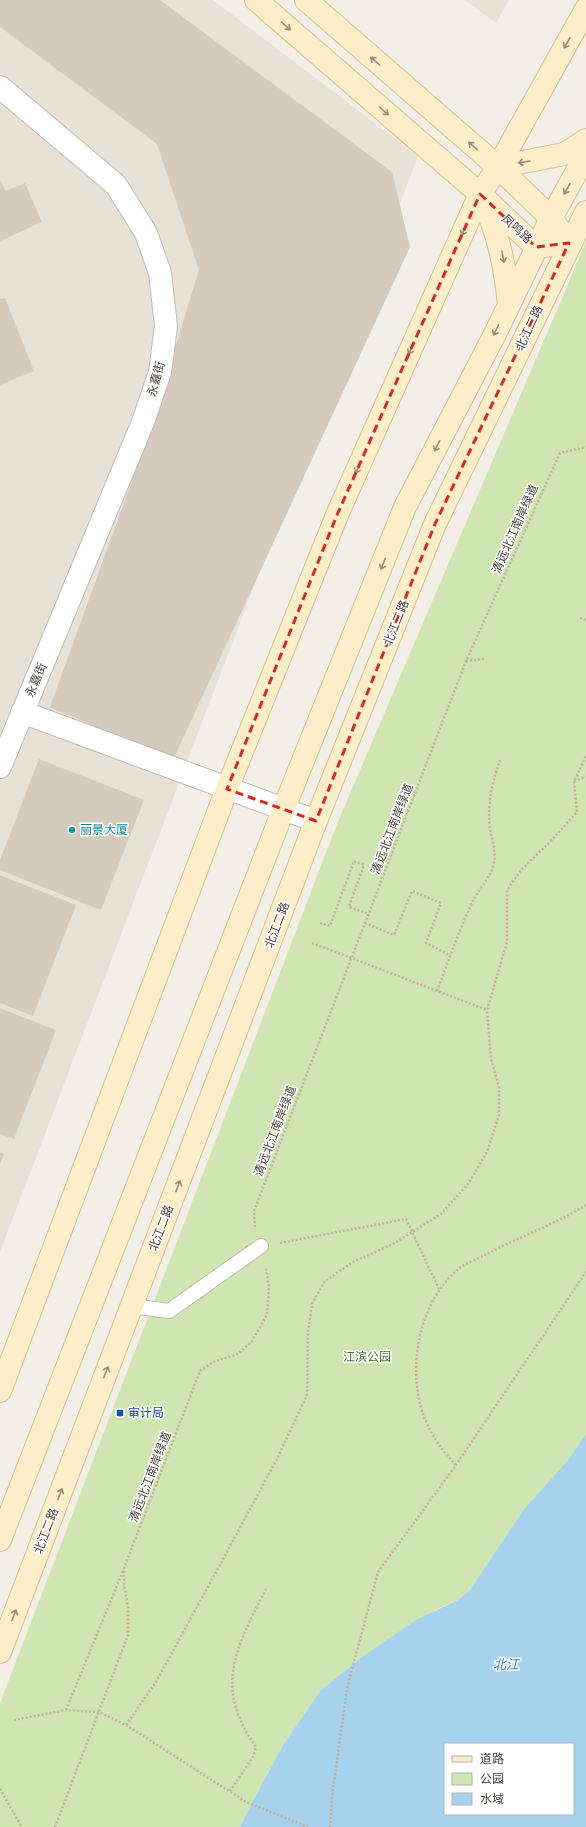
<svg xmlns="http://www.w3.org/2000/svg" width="586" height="1827" font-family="Barlow,'Noto Sans SC',sans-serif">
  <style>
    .residential { fill: #e7e1d6 }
    .green { fill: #d0e6b2 }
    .water { fill: #a6d2ee; fill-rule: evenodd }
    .building { fill: #d4cbbd }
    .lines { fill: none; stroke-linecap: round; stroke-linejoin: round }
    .lane-casing { stroke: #c1baad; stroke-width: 16 }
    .street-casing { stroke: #c1baad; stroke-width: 24 }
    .secondary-casing { stroke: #d1c198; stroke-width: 24 }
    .path { stroke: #bfb29c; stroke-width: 2.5; stroke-dasharray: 2 2; stroke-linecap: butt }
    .lane { stroke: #fff; stroke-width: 14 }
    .street { stroke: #fff; stroke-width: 22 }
    .secondary { stroke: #fceec8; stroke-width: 22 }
    .oneway { stroke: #988e78 }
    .marked { fill: none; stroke: #d62828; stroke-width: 3; stroke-dasharray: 8 5; stroke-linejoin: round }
    .culture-dot { fill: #0f9aa8; stroke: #fff; stroke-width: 1.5 }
    .transit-dot { fill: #1a4fb4; stroke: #fff; stroke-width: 1.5 }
    .labels { text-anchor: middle; stroke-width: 3; stroke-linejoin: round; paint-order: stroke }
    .street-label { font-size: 12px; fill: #463f36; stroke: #fff }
    .culture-label { font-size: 12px; fill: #0d838f; stroke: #fff; text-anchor: start }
    .park-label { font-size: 12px; fill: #4a762c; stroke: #fff }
    .transit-label { font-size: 12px; fill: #164399; stroke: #fff; text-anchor: start }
    .water-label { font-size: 13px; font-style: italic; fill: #3179a6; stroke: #fff }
  </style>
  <rect width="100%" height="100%" fill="#f3efe7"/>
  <path class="residential" d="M0 0H213L418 156 0 1252Z
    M465 0H509L496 23Z"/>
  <path class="green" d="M586 242V1434L568 1460 524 1509 469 1591 458 1600 439 1608 388 1640 363 1656 320 1691 283 1745 247 1812 240 1827H0V1703L337 824Z"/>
  <path class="water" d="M586 1434V1827H240L247 1812 283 1745 320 1691 363 1656 416 1620 458 1600 469 1591 524 1509 568 1460ZM445 1744H573V1814H445Z"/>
  <path class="building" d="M0 0H160L392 172 410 247 173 760 50 707 147 439 199 270 157 144 0 27Z
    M0 179 6 191 25 183 42 222 0 241Z
    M5 298 34 371 0 385V299Z
    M39 759 144 800 101 910 0 870V860Z
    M0 875 76 905 33 1016 0 1003Z
    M0 1008 56 1030 14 1139 0 1134Z
    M0 1152 4 1154 0 1164Z"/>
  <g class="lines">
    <defs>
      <path id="lane" d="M131 1306 169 1311 261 1246"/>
      <path id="street" d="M0 87 116 185 146 233 160 273 166 326 160 372 143 422 0 767
        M22 712 316 821"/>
      <path id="secondary" d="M256 0 480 194 536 247 550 245
        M306 0 498 167 551 218 559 229
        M498 167 564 154 586 140
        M484 203C499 235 505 268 509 304
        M0 1391 227 789 337 515 480 194 498 167 586 9
        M0 1540 284 808 405 507 495 334 551 218 586 155
        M0 1652 316 821 435 524 586 212"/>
    </defs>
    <use href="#lane" class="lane-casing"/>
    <use href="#street" class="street-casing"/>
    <use href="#secondary" class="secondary-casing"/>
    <path class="path" d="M580 618 586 620
      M466 661 485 659
      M574 781 586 777
      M320 923 330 926 354 861 364 865 349 907 369 914
      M365 923 394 935 412 891 441 903 426 943 451 956
      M312 943 487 1010
      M437 991C448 962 458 933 471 905 477 890 491 879 494 862 496 850 492 840 490 829 487 804 492 783 500 760
      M255 1227 254 1211 466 661 560 453 586 447
      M280 1243 406 1219 439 1289
      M456 1465C444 1452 435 1441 428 1426 404 1376 417 1301 461 1267 468 1262 478 1259 485 1255 518 1237 554 1225 586 1205
      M66 1710 123 1571
      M14 1720 66 1710 99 1712 126 1725 246 1802 308 1827
      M126 1725 156 1682 215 1574 277 1459 307 1395 308 1332 312 1304 325 1281 353 1262 393 1244 441 1214 468 1184 487 1152 499 1115V1087L491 1059 487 1010 507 942V890L521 870 550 842 577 812 574 782 586 756
      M0 1789 22 1827
      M230 1791 253 1757 256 1747C213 1686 236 1648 266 1589
      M55 1827 128 1635V1607L124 1585V1568L200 1371 213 1362 238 1354 252 1341 267 1315 269 1286 266 1269
      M330 1827 332 1797 347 1688 378 1572 456 1465 586 1272"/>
    <use href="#lane" class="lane"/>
    <use href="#street" class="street"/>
    <use href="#secondary" class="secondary"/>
  </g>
  <defs><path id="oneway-shaft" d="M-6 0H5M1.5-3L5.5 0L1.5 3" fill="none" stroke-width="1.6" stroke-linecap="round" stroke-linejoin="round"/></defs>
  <g class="oneway">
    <use href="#oneway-shaft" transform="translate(286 26) rotate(41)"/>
    <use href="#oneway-shaft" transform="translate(567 43) rotate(119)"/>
    <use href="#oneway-shaft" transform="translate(375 61) rotate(-139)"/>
    <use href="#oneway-shaft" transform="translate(384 111) rotate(41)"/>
    <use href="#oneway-shaft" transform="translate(473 146) rotate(-139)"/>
    <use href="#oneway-shaft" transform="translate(524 162) rotate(170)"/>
    <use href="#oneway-shaft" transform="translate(567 189) rotate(119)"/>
    <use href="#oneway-shaft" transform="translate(464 230) rotate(114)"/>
    <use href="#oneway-shaft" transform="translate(503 257) rotate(80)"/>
    <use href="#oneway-shaft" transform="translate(496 330) rotate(116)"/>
    <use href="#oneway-shaft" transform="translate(411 349) rotate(114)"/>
    <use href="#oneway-shaft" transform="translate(437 446) rotate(117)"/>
    <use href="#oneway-shaft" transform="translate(358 468) rotate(114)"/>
    <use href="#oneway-shaft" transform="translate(383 564) rotate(112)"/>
    <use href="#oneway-shaft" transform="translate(178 1186) rotate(-69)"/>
    <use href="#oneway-shaft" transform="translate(106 1372) rotate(-69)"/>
    <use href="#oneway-shaft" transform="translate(60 1494) rotate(-69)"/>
    <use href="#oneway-shaft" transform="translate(14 1615) rotate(-69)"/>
  </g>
  <path class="marked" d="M480 194 536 247 569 243 435 524 316 821 227 789 337 515Z"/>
  <circle class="culture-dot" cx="72" cy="830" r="4"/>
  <rect class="transit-dot" x="116" y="1409" width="8" height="8" rx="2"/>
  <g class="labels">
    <g class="street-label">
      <text transform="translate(517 229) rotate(43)" y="4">凤鸣路</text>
      <text transform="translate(529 328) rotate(-65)" y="4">北江二路</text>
      <text transform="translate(156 379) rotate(-75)" y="4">永嘉街</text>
      <text transform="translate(515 529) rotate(-66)" y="4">清远北江南岸绿道</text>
      <text transform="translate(396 623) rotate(-68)" y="4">北江二路</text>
      <text transform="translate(36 680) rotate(-67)" y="4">永嘉街</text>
      <text transform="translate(392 829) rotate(-69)" y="4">清远北江南岸绿道</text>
      <text transform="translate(277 925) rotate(-69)" y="4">北江二路</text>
      <text transform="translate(275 1131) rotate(-69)" y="4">清远北江南岸绿道</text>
      <text transform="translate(161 1228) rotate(-69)" y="4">北江二路</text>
      <text transform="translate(150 1477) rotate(-69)" y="4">清远北江南岸绿道</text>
      <text transform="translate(46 1531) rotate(-69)" y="4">北江二路</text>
    </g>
    <g class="culture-label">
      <text x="80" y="834">丽景大厦</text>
    </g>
    <g class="park-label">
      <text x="367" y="1361">江滨公园</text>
    </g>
    <g class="transit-label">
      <text x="128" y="1417">审计局</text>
    </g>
    <g class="water-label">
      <text x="506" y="1669">北江</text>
    </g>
  </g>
  <rect x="444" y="1743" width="130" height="72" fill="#ffffff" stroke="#b5b2af"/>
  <rect x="452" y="1756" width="20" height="6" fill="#fceec8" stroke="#b5b2af"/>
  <text x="480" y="1763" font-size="12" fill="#463f36">道路</text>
  <rect x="452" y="1773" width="20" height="12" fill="#d0e6b2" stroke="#b5b2af"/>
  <text x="480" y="1783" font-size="12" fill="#463f36">公园</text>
  <rect x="452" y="1793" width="20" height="12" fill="#a6d2ee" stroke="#b5b2af"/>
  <text x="480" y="1803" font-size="12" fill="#463f36">水域</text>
</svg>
